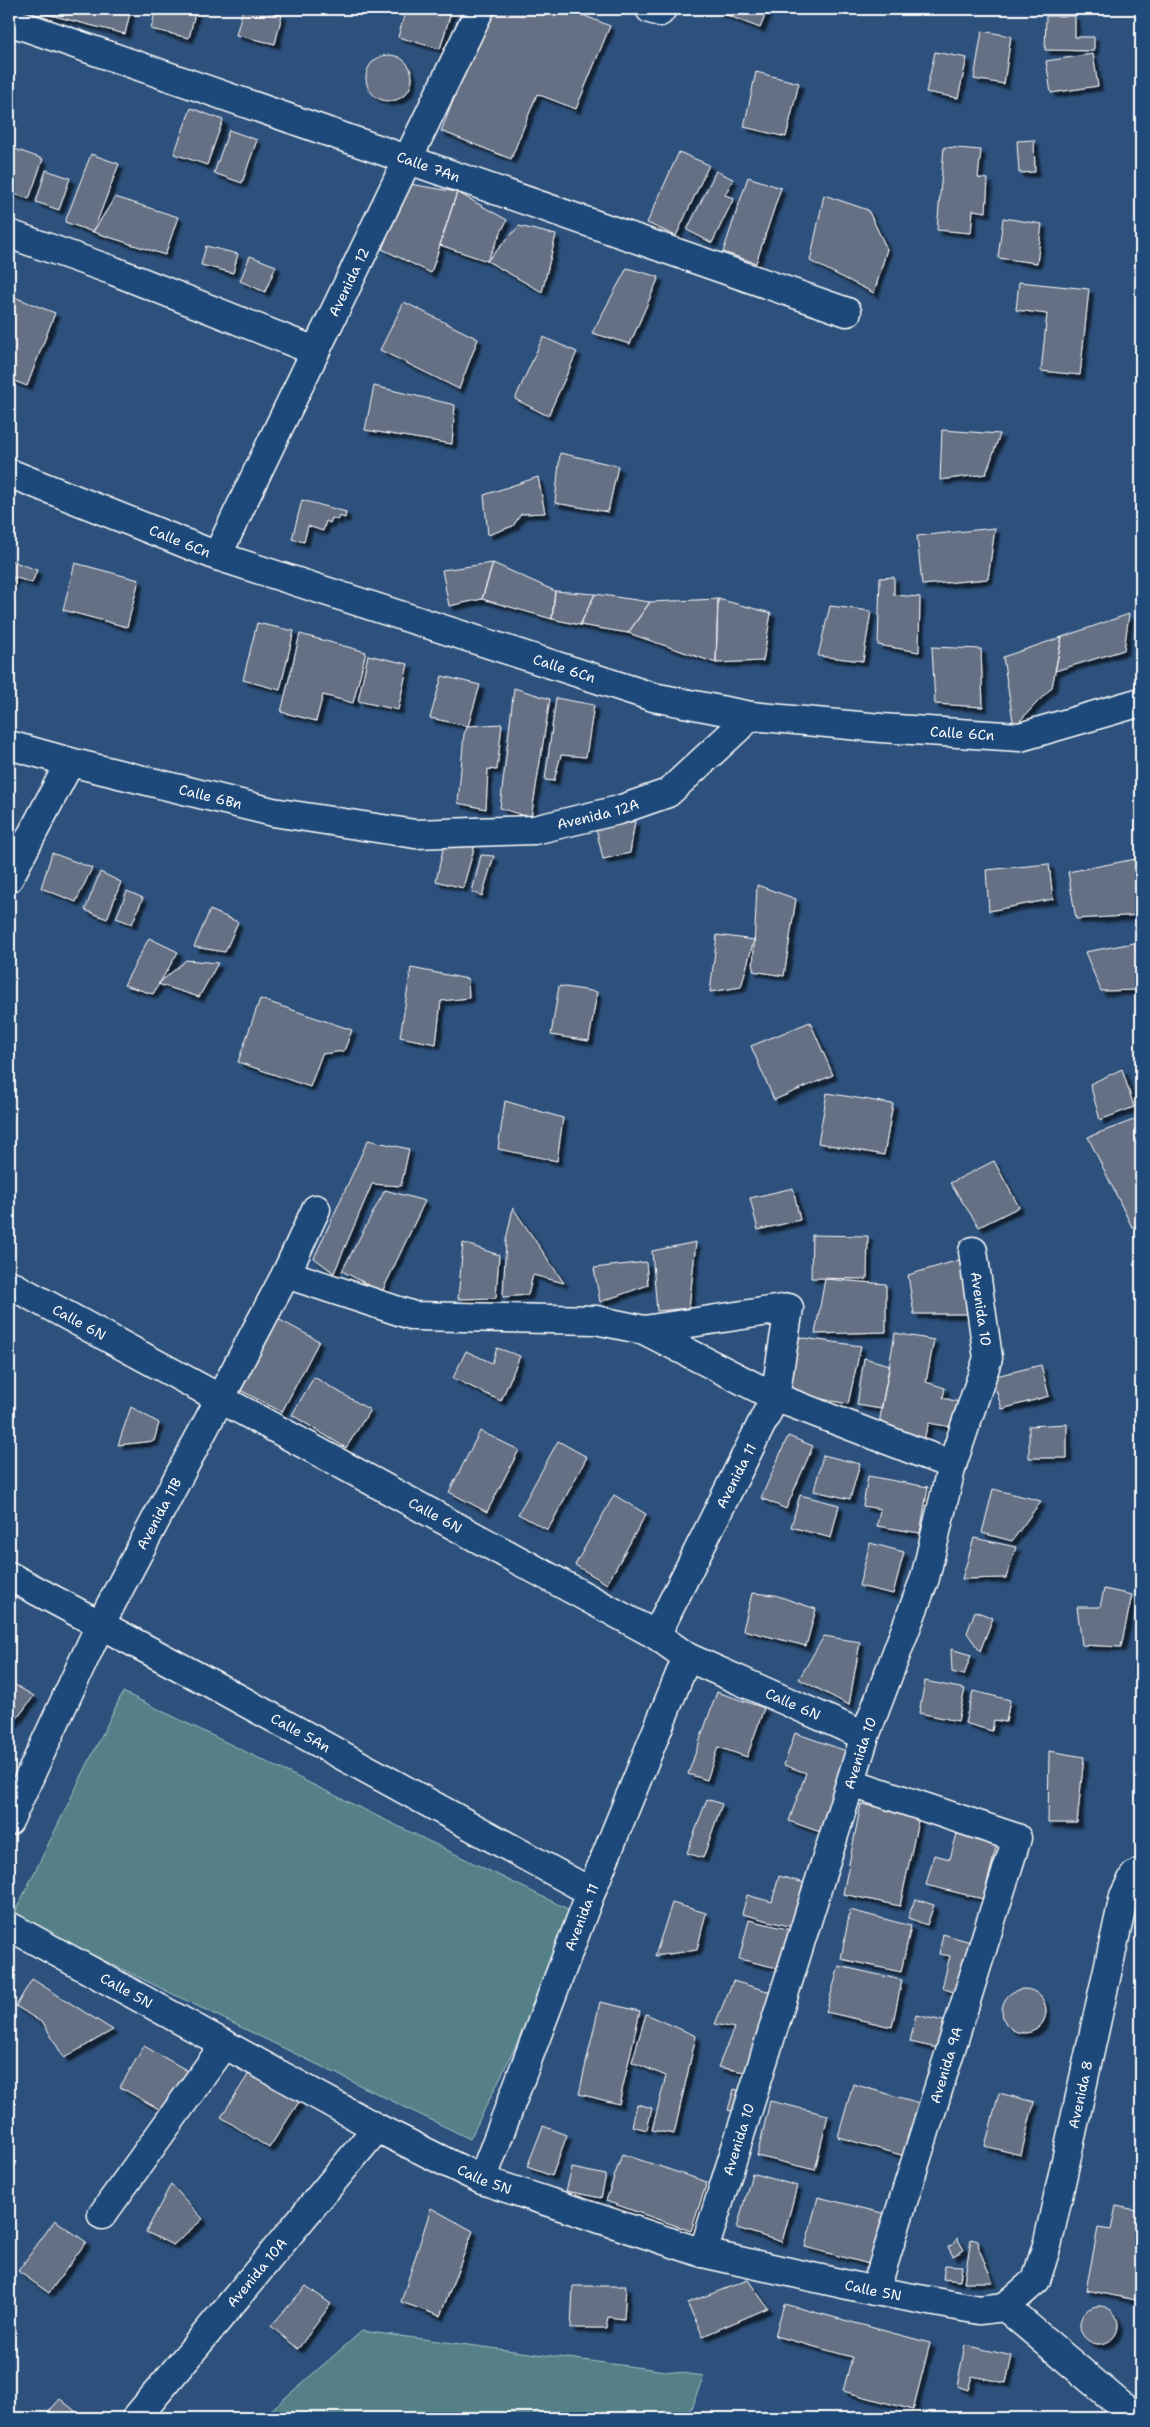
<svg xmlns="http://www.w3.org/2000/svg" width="1150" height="2427" font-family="'Shantell Sans',sans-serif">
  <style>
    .green { fill: #548088; stroke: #aac0c4 }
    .building { fill: #656f85; stroke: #fff; filter: url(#shadow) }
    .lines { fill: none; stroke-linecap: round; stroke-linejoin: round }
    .minor-casing { stroke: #fff; stroke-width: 31 }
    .minor { stroke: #1f4a7a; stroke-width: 28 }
    .labels { text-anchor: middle; stroke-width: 4; stroke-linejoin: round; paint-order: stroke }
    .street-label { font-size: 14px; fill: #fff; stroke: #1f4a7a }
  </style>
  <defs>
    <filter id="shadow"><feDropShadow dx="4.5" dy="4.5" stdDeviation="1" flood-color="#0009"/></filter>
  </defs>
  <rect width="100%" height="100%" fill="#2d517c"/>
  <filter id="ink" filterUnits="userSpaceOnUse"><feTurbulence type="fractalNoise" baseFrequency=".02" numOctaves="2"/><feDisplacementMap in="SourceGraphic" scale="10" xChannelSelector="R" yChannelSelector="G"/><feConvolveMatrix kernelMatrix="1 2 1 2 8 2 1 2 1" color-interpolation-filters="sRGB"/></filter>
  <g filter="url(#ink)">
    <path class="green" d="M123 1692 580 1915 470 2139 13 1916Z
      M362 2331 704 2376 687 2418H262Z"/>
    <path class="building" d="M39 9H131L125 34 38 12Z
      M156 9H196L189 38 151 29Z
      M243 9H256L282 15 275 44 236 35Z
      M406 9H452L440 49 398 37Z
      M490 9H568L610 26 576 109 537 94 511 159 441 131Z
      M711 9H768L760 28Z
      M1046 16H1075V37H1094V51L1045 50Z
      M982 31 1011 36 1004 84 974 79Z
      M935 52 967 58 958 98 926 92Z
      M1093 54 1098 86 1051 93 1046 61Z
      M366 78a23 23 0 1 1 46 0a23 23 0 1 1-46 0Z
      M756 72 799 83 786 137 744 127Z
      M191 108 223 120 207 165 174 154Z
      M229 130 257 140 242 183 214 173Z
      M1034 140 1035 172 1019 173 1017 141Z
      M944 147 981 150 978 178 988 179 986 212 973 210 971 233 937 230Z
      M15 149 43 159 29 199 9 192V166Z
      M679 152 709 165 676 236 647 223Z
      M91 154 119 164 93 232 65 222Z
      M46 170 70 178 59 210 36 202Z
      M716 171 733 179 725 195 734 198 712 243 687 230Z
      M748 177 781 188 756 263 723 252Z
      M409 184 457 192 431 273 382 249Z
      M457 192 507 220 487 261 440 245Z
      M824 195 868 210 887 249 874 293 810 261Z
      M115 197 178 217 165 255 93 232Z
      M1003 218 1042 224 1037 263 998 258Z
      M519 226 556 235 542 292 487 261Z
      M206 246 238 254 233 273 201 265Z
      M250 256 276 266 265 292 240 281Z
      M627 268 659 277 630 344 592 333Z
      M1019 282 1089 289 1080 375 1041 371 1047 314 1016 310Z
      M9 295 55 313 27 386 9 379Z
      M404 302 478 339 459 389 380 350Z
      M543 337 577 352 548 416 515 399Z
      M374 386 455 405 452 444 365 430Z
      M942 430 1000 434 986 474 940 480Z
      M560 453 618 466 608 512 555 503Z
      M538 477 545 513 521 514 513 526 488 535 484 495Z
      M302 500 346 512 345 518 339 516 338 520 332 518 330 523 326 521 323 531 308 526 304 542 292 539Z
      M995 528 988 579 922 585 917 536Z
      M9 560 37 570 32 583 14 577 9 593Z
      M75 563 139 580 127 627 63 610Z
      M493 563 482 599 449 606 442 570Z
      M493 563 555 591 552 619 482 599Z
      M894 577V595L920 597 919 652 878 645 880 578Z
      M555 591 595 594 580 625 552 619Z
      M595 594 650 602 628 633 580 625Z
      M718 599 771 613 763 661 716 663Z
      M718 599 716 663 628 633 650 602Z
      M830 606 871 611 863 661 818 656Z
      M1129 614 1124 650 1055 671 1062 637Z
      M257 623 294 631 280 690 243 680Z
      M300 634 366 652 353 703 323 695 316 721 281 712Z
      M1062 637 1052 687 1014 727 1003 657Z
      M932 647 981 649 983 707 935 704Z
      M368 655 408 664 398 710 358 701Z
      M442 676 480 685 468 726 430 718Z
      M514 688 550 699 531 818 500 808Z
      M556 698 594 705 586 757 561 755 554 781 545 780Z
      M502 724 497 770 488 769 486 809 458 803 464 734 468 726Z
      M635 821 630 853 603 859 596 828Z
      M445 840 475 845 463 888 436 881Z
      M52 853 92 868 76 902 41 888Z
      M481 855 494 856 482 896 472 892Z
      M1141 858V915L1076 919 1068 872Z
      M1049 864 1053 899 989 911 986 870Z
      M100 872 121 882 107 919 85 910Z
      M757 885 796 899 784 976 753 971Z
      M127 891 143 898 132 924 116 918Z
      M210 910 238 922 225 952 194 947Z
      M717 935 754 940 741 987 710 992Z
      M149 938 178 952 153 994 124 985Z
      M1139 942 1140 990 1101 991 1085 952Z
      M186 960 218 963 199 997 158 984Z
      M411 968 468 979 469 998 441 1001 436 1044 400 1037Z
      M559 986 597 992 589 1041 551 1035Z
      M260 999 352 1030 344 1051 322 1054 310 1087 238 1062Z
      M810 1022 833 1075 774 1100 751 1046Z
      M1122 1069 1134 1107 1100 1120 1090 1084Z
      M827 1093 893 1104 884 1155 818 1143Z
      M505 1101 563 1118 557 1161 498 1149Z
      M1139 1118 1141 1126V1225L1132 1227 1088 1137Z
      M368 1140 409 1149 401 1186 372 1184 334 1273 314 1258Z
      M994 1161 1019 1207 979 1227 950 1183Z
      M793 1188 800 1220 758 1230 750 1198Z
      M385 1190 425 1201 382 1292 342 1271Z
      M513 1208 564 1283 533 1275 528 1295 503 1297 506 1240Z
      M812 1235 868 1236 867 1279 811 1278Z
      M696 1242 689 1308 657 1311 652 1251Z
      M463 1243 499 1255 496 1298 458 1299Z
      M1140 1253H1141V1322Z
      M959 1260 973 1314H914L908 1275Z
      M646 1262 648 1285 600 1302 594 1268Z
      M825 1279 886 1284V1332L815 1334Z
      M278 1319 319 1341 282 1412 240 1390Z
      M895 1333 934 1340 926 1382 945 1388 943 1398 967 1404 962 1429 929 1423 923 1441 879 1424Z
      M797 1337 861 1346 848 1404 790 1393Z
      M497 1348 520 1356 501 1401 453 1378 466 1351 492 1363Z
      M864 1358 890 1365 881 1409 857 1405Z
      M1041 1365 1049 1396 1002 1409 992 1377Z
      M314 1377 370 1410 346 1448 292 1415Z
      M131 1407 159 1423 154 1441 118 1445Z
      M1067 1424V1458H1029V1426Z
      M480 1431 519 1450 487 1512 449 1492Z
      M788 1436 813 1446 786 1509 761 1498Z
      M558 1441 587 1457 548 1530 518 1514Z
      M823 1455 860 1464 850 1499 814 1491Z
      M868 1476 928 1487 920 1533 877 1526 880 1509 863 1506Z
      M993 1489 1041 1501 1012 1541 982 1533Z
      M614 1495 646 1514 607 1584 575 1565Z
      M800 1495 839 1505 831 1538 791 1527Z
      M974 1538 1016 1547 1006 1578 962 1579Z
      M870 1543 904 1552 893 1594 859 1586Z
      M1104 1589 1132 1595 1121 1647 1082 1645 1077 1607H1100Z
      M752 1593 775 1595 816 1609 806 1646 743 1630Z
      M975 1611 993 1618 980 1651 967 1633Z
      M824 1636 860 1642 849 1705 799 1679Z
      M951 1649 971 1655 964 1675 952 1672Z
      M925 1681 965 1689 958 1721 919 1713Z
      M10 1682 34 1696 12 1725 9 1723Z
      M973 1691 1010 1700 1006 1722 994 1720 992 1731 965 1723Z
      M717 1692 764 1708 747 1757 718 1747 707 1780 688 1774Z
      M795 1733 855 1754 826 1834 789 1821 806 1773 784 1765Z
      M1049 1751 1084 1757 1077 1823H1048Z
      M707 1799 722 1804 703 1858 687 1853Z
      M861 1804 919 1816 900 1906 843 1894Z
      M958 1830 998 1840 983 1899 926 1885 934 1855 950 1859Z
      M779 1876 812 1885 800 1929 742 1914 747 1895 772 1902Z
      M915 1899 934 1905 927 1925 908 1918Z
      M672 1903 706 1913 697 1950 655 1956Z
      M850 1910 911 1926 901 1972 841 1959Z
      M749 1920 791 1930 782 1969 739 1959Z
      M943 1934 974 1943 956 1993 942 1988 950 1956 939 1954Z
      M839 1966 902 1980 892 2027 826 2012Z
      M32 1979 113 2030 64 2058 44 2024 16 2006Z
      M733 1981 781 1995 745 2072 718 2067 734 2028 715 2024Z
      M1002 2011a22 22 0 1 1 44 0a22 22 0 1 1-44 0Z
      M600 2002 640 2011 619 2104 579 2094Z
      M646 2014 696 2036 674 2134 652 2130 666 2076 632 2062Z
      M916 2015 952 2023 946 2050 910 2042Z
      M144 2046 188 2071 164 2112 120 2087Z
      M250 2072 299 2102 269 2148 221 2117Z
      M853 2084 923 2104 908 2157 838 2137Z
      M734 2089 749 2094 743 2115 728 2110Z
      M999 2093 1034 2102 1021 2155 985 2146Z
      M770 2101 828 2115 815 2170 757 2156Z
      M637 2104 652 2108 647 2130 632 2126Z
      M543 2126 567 2135 552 2176 527 2167Z
      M622 2154 707 2182 691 2231 606 2201Z
      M572 2168 606 2175 601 2198 566 2191Z
      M752 2173 797 2186 782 2242 737 2228Z
      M171 2184 203 2219 173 2245 146 2232Z
      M818 2197 886 2214 873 2265 805 2247Z
      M1116 2206 1141 2211V2301L1086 2290 1098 2228 1111 2230Z
      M431 2208 473 2231 440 2316 401 2302Z
      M55 2220 86 2242 49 2293 18 2271Z
      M957 2238 964 2250 953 2256 948 2247 955 2243Z
      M971 2239 978 2241 979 2249 993 2282H964Z
      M945 2265 962 2266 960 2281 943 2279Z
      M748 2280 768 2308 703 2336 687 2303Z
      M306 2286 331 2304 298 2349 271 2326Z
      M573 2286H626L624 2319 608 2317 606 2328H571Z
      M784 2304 930 2343 913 2410 843 2391 852 2357 775 2336Z
      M1080 2325a19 19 0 1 1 38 0a19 19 0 1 1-38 0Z
      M965 2345 1012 2356 1006 2383 972 2376 968 2390 957 2386Z
      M60 2399 84 2418 44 2417Z"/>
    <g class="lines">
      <defs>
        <g id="minor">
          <path d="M650 9 660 12 662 9"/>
          <path id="s1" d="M9 21 847 312"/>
          <path d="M9 234 114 271 315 351"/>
          <path id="s2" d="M9 473 217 556 653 697 751 716 881 728 1020 737 1141 702"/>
          <path id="s3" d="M217 556 480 9"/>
          <path id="s4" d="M9 745 70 762 273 812 415 834 534 830 619 810 668 793 751 716"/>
          <path d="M9 878 70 762"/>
          <path d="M286 1274 414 1316 596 1320 644 1330 775 1397 952 1465"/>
          <path id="s5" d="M9 1284 656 1635 687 1657 865 1736"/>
          <path d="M644 1330 789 1308 775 1397 656 1635"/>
          <path id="s6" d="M9 1576 210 1683 591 1892"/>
          <path d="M852 1783 1017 1838 875 2291"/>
          <path id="s7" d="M9 1821 100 1625 286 1274 316 1209"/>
          <path id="s8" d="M9 1926 377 2128 482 2180 703 2253 875 2291 979 2310 1005 2307"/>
          <path id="s9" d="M482 2180 591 1892 687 1657"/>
          <path d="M102 2215 225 2044"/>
          <path id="s10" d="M703 2253 865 1736 925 1578 952 1465 988 1358 973 1251"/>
          <path id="s11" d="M1005 2307 1036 2280 1048 2242 1124 1896 1134 1876 1141 1872"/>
          <path d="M1005 2307 1136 2418"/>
          <path id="s12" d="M136 2418 377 2128"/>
        </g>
      </defs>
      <use href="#minor" class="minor-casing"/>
      <use href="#minor" class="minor"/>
    </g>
  </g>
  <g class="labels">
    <g class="street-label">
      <text dy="5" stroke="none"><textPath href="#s1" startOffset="444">Calle 7An</textPath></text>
      <text dy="5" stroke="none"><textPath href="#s3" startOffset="304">Avenida 12</textPath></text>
      <text dy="5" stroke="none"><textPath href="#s2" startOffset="184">Calle 6Cn</textPath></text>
      <text dy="5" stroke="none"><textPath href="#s2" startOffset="589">Calle 6Cn</textPath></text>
      <text dy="5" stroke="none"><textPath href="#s2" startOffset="994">Calle 6Cn</textPath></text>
      <text dy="5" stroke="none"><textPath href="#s4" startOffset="208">Calle 6Bn</textPath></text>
      <text dy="5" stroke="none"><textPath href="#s4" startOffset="601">Avenida 12A</textPath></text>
      <text transform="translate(981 1309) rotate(82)" y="5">Avenida 10</text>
      <text dy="5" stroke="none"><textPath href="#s5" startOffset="80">Calle 6N</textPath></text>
      <text transform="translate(736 1476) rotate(-63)" y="5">Avenida 11</text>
      <text dy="5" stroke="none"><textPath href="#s7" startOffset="342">Avenida 11B</textPath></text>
      <text dy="5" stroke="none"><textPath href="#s5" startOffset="485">Calle 6N</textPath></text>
      <text dy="5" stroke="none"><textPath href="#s5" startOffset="890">Calle 6N</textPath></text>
      <text dy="5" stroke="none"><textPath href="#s6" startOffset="331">Calle 5An</textPath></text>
      <text dy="5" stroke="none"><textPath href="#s10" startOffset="524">Avenida 10</textPath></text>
      <text dy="5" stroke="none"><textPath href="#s9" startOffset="281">Avenida 11</textPath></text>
      <text dy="5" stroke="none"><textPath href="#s8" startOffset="134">Calle 5N</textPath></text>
      <text transform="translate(946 2065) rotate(-73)" y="5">Avenida 9A</text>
      <text dy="5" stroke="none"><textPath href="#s11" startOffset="232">Avenida 8</textPath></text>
      <text dy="5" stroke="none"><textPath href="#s10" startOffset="119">Avenida 10</textPath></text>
      <text dy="5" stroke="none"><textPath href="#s8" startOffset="539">Calle 5N</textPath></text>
      <text dy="5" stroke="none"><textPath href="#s12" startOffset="189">Avenida 10A</textPath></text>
      <text dy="5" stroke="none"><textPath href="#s8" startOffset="944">Calle 5N</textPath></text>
    </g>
  </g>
  <rect width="1150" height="2427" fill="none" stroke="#1f4a7a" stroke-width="30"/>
  <rect x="15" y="15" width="1120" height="2397" fill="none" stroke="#fff" stroke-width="2" filter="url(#ink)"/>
</svg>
